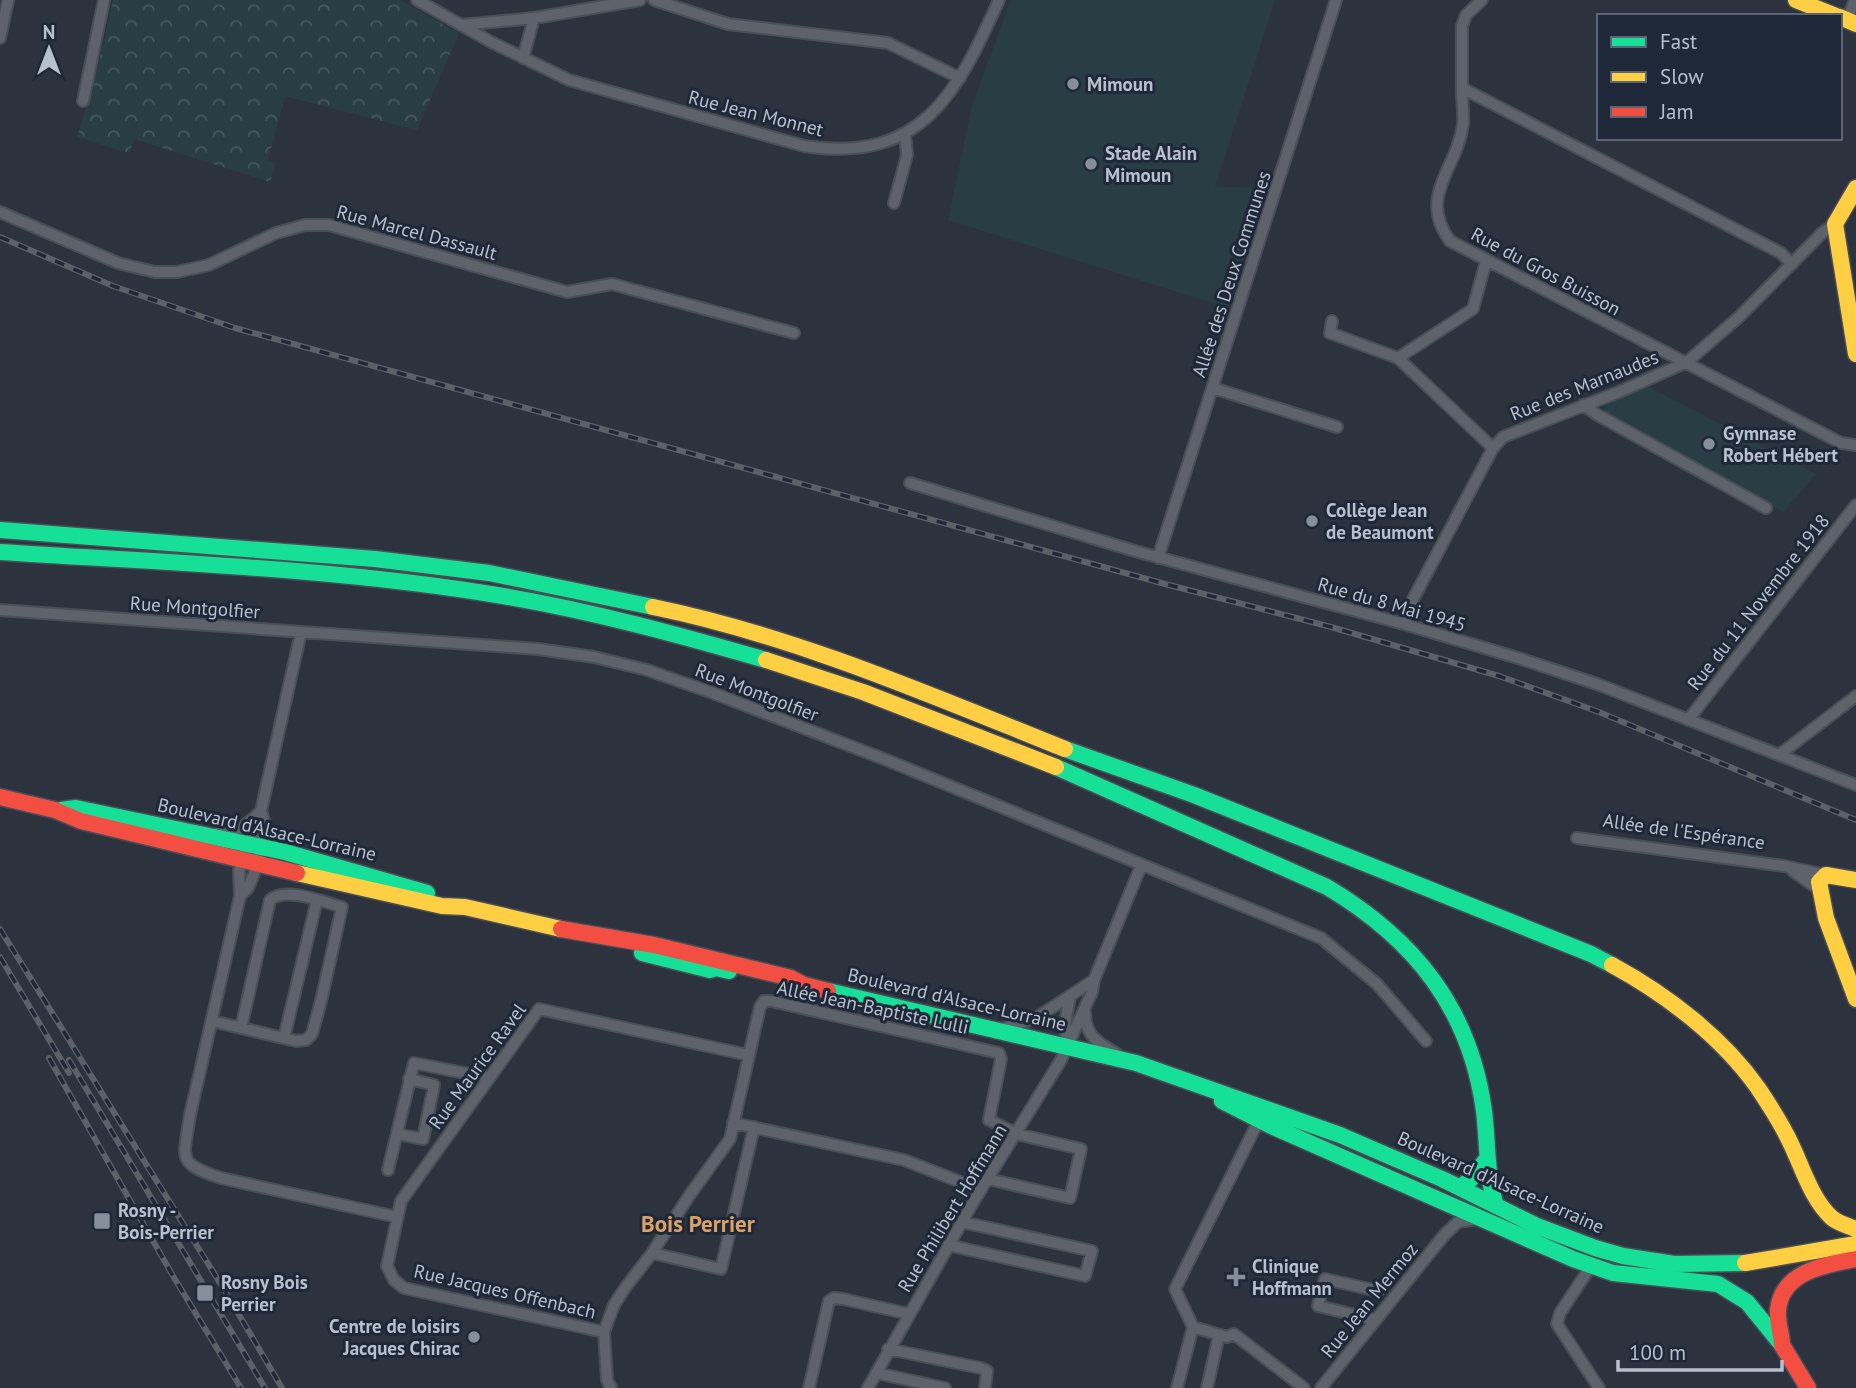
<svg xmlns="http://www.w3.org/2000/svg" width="1856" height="1388" font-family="'PT Sans',sans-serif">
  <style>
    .grass { fill: #293e44 }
    .park { fill: url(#park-crowns) }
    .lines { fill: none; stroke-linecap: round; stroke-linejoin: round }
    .street-casing { stroke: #4a4e56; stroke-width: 14 }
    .fast-casing { stroke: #4a4e56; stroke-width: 19 }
    .slow-casing { stroke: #4a4e56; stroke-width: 19 }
    .jam-casing { stroke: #4a4e56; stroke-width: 19 }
    .street { stroke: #5e626b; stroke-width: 10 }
    .fast { stroke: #16e098; stroke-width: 16 }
    .slow { stroke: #ffcf43; stroke-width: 16 }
    .jam { stroke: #f24e42; stroke-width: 16 }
    .rail-casing { stroke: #5c6169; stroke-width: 6 }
    .rail { stroke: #1f2839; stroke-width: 3.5; stroke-dasharray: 10; stroke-linecap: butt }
    .poi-dot { fill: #878e9b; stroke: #1f2839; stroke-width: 2.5 }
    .labels { text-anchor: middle; stroke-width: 6; stroke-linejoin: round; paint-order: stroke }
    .poi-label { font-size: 19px; font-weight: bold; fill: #b8bfcd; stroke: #1f2839; text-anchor: start }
    .street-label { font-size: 19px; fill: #b8bfcd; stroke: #1f2839 }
    .quarter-label { font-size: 23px; font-weight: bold; fill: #dba166; stroke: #1f2839 }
  </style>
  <defs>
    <pattern id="park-crowns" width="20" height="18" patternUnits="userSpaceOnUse" patternTransform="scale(1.75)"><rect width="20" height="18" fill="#293e44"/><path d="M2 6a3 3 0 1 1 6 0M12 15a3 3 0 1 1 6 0" fill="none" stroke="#46585e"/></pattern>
  </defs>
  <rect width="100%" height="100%" fill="#2d333e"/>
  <path class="grass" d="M1011 0H1275L1215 187 1261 188 1251 236 1229 308 948 220 972 106Z
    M1649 387 1816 474 1783 512 1604 414 1605 404Z"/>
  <path class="park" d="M113 0H400L459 33 417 130 285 96 268 160 276 163 270 182 134 139 129 153 77 137 95 79Z"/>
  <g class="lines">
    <defs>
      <path id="street" d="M417 0 491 42 569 80 804 146C922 164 957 93 999 0
        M654 0 728 24 888 43 960 78
        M1482 0 1466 15 1462 26C1462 48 1462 70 1462 92 1462 102 1464 114 1463 124 1457 170 1417 196 1450 241L1841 443 1856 445
        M1847 20 1855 0
        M462 25 534 18 640 0
        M0 38 8 0
        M523 58 534 18
        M1462 88 1781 253 1792 264
        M83 101 104 0
        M894 203 907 155 905 135
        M0 212 118 263 155 272H177L209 265 276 233 305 225H329L567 292 612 284 794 333
        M1332 321 1330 333 1398 358 1473 309 1486 261
        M1398 358 1493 448
        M1213 388 1337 427
        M1583 405 1596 414 1766 508
        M910 483 1135 551 1404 624 1518 658 1597 684 1856 785
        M1158 558 1336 0
        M0 610 538 649 594 657 647 670 713 693 884 759 1321 938 1377 984 1426 1041
        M1404 624 1410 605 1493 448 1503 437 1619 392 1687 362 1740 316 1822 233 1835 224
        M301 632 261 811 255 817 252 835 239 870 240 896 190 1115C184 1158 175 1163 221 1178L397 1217
        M1688 720 1856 505
        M1779 755 1856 696
        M217 833 241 828 255 817
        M1577 838 1784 866 1826 875
        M1793 871 1821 891
        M240 896 248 888 254 874 265 824 261 811
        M1085 1012C1085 1036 1098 1043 1117 1054
        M212 1021 296 1041 306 1040 312 1034 321 1001 342 907C323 902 285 886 270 900L241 1028
        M1002 1029 1036 1018 1094 980
        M284 1038 317 900
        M1067 1046 1065 1023 1070 997
        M1259 1120 1175 1289 1193 1327 1227 1337 1234 1334 1304 1388
        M733 1123 904 1160 981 1190
        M397 1134 423 1139 434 1085 409 1079
        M388 1170 414 1063 489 1078
        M948 1245 1085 1276 1092 1251 962 1222
        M652 1253 721 1269 754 1127
        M1591 1266 1560 1313 1557 1324 1599 1388
        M1376 1320 1318 1306 1325 1279 1378 1291
        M604 1332 614 1305 625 1288 652 1253 689 1196 730 1139 760 1007 764 1001H771L999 1053 1001 1059 989 1120 1017 1134 1081 1149 1070 1198 988 1179
        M888 1349 981 1368 987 1371 985 1388
        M876 1373 945 1388
        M611 1388 607 1380 604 1332 404 1288 394 1280 387 1266 401 1201 539 1009 748 1055
        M809 1388 829 1301 834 1298 843 1299 909 1314
        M868 1388 975 1199 1061 1060 1092 992 1094 980 1141 866
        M1177 1388 1193 1327
        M1207 1388 1219 1335
        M1321 1388 1445 1234 1458 1222 1477 1219"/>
      <path id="fast" d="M0 530 375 559 489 573 653 607
        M0 552C168 563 337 568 503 596 592 611 679 635 766 660
        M1065 749 1194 795 1591 954 1612 965
        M1056 767 1327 887C1414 939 1470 1008 1484 1111 1488 1143 1486 1174 1496 1206
        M61 810 76 808 285 852 427 893
        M642 953 710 970 716 968 729 971
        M828 991 1136 1063 1340 1135 1442 1179 1537 1226 1595 1248 1623 1256 1674 1264 1745 1263
        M1222 1101 1269 1125 1573 1259 1613 1273 1718 1284 1747 1302 1782 1345
        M1460 1188 1472 1178 1485 1161"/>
      <path id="slow" d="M1796 0 1836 16
        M1840 17 1856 24
        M1856 188 1835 224 1856 354
        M653 607C795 636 930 695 1065 749
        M766 660 863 692 1056 767
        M297 873 442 906 465 907 561 929
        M1856 880 1826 875 1819 882 1826 918 1856 999
        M1612 965C1667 995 1722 1037 1758 1088 1768 1103 1778 1118 1786 1134 1801 1161 1809 1197 1832 1218 1838 1223 1848 1226 1856 1229
        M1745 1263 1856 1244"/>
      <path id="jam" d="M0 797 55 810 81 821 297 873
        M561 929 654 945 791 978 804 985 828 991
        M1782 1343C1781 1332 1777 1321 1778 1310 1782 1271 1825 1265 1856 1259
        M1782 1345 1808 1388"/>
    </defs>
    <use href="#street" class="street-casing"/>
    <use href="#fast" class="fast-casing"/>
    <use href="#slow" class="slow-casing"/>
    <use href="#jam" class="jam-casing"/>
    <use href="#street" class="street"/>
    <use href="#fast" class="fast"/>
    <use href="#slow" class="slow"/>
    <use href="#jam" class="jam"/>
    <defs>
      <path id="rail" d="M0 237 113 286 235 328 1165 584 1331 627 1499 676 1599 712 1856 820
        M0 929 225 1291 282 1388
        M0 957 69 1073
        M49 1058 173 1276 241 1388
        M69 1060 265 1388"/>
    </defs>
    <use href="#rail" class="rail-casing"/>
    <use href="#rail" class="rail"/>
  </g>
  <g class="poi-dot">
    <circle cx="1073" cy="84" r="7"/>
    <circle cx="1091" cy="164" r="7"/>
    <circle cx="1709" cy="444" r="7"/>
    <circle cx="1312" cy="521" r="7"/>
    <rect x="93" y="1212" width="18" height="18" rx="3.5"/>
    <path d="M1232.5 1266.5h7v7h7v7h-7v7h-7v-7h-7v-7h7z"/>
    <rect x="196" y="1284" width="18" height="18" rx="3.5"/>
    <circle cx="474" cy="1337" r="7"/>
  </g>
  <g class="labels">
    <g class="poi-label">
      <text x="1087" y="91">Mimoun</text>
      <text x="1105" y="160">Stade Alain<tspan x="1105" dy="22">Mimoun</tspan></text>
      <text x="1723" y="440">Gymnase<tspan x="1723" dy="22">Robert Hébert</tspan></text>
      <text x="1326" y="517">Collège Jean<tspan x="1326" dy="22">de Beaumont</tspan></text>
      <text x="118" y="1217">Rosny -<tspan x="118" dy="22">Bois-Perrier</tspan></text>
      <text x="1252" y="1273">Clinique<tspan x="1252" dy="22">Hoffmann</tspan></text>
      <text x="221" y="1289">Rosny Bois<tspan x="221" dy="22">Perrier</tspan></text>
      <text x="460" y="1333" text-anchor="end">Centre de loisirs<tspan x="460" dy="22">Jacques Chirac</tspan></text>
    </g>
    <g class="street-label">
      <text transform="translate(756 113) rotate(14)" y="7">Rue Jean Monnet</text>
      <text transform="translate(417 232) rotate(15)" y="7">Rue Marcel Dassault</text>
      <text transform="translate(1546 271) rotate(28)" y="7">Rue du Gros Buisson</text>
      <text transform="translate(1231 274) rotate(-72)" y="7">Allée des Deux Communes</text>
      <text transform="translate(1584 385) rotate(-22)" y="7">Rue des Marnaudes</text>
      <text transform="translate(1758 602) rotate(-52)" y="7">Rue du 11 Novembre 1918</text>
      <text transform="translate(1392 604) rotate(16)" y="7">Rue du 8 Mai 1945</text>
      <text transform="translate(195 607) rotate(4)" y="7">Rue Montgolfier</text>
      <text transform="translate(757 692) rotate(21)" y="7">Rue Montgolfier</text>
      <text transform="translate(267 829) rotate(13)" y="7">Boulevard d'Alsace-Lorraine</text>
      <text transform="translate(1684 831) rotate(8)" y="7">Allée de l'Espérance</text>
      <text transform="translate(957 999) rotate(13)" y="7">Boulevard d'Alsace-Lorraine</text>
      <text transform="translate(873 1007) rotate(12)" y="7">Allée Jean-Baptiste Lulli</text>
      <text transform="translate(477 1066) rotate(-54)" y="7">Rue Maurice Ravel</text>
      <text transform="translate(1501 1182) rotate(24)" y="7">Boulevard d'Alsace-Lorraine</text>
      <text transform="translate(952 1208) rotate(-59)" y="7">Rue Philibert Hoffmann</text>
      <text transform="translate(505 1291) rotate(13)" y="7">Rue Jacques Offenbach</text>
      <text transform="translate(1369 1300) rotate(-51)" y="7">Rue Jean Mermoz</text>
    </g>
    <g class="quarter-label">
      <text x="698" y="1232">Bois Perrier</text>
    </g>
  </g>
  <rect x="1597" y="14" width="245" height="126" fill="#1f2839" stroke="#5c6474" stroke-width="2"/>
  <rect x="1611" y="37" width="35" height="10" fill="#16e098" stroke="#5c6474" stroke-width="2"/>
  <text x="1660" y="49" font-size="21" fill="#b8bfcd">Fast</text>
  <rect x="1611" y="72" width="35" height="10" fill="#ffcf43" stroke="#5c6474" stroke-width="2"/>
  <text x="1660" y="84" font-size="21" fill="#b8bfcd">Slow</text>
  <rect x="1611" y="107" width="35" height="10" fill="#f24e42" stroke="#5c6474" stroke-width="2"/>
  <text x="1660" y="119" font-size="21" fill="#b8bfcd">Jam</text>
  <g transform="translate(49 49)" stroke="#1f2839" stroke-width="5" paint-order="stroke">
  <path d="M0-5L12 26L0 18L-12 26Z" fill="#b8bfcd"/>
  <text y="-10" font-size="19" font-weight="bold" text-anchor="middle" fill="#b8bfcd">N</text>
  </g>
  <path d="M1618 1360v10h164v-10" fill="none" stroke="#b8bfcd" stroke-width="3.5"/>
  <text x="1629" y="1360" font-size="21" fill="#b8bfcd" stroke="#1f2839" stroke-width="5" paint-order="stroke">100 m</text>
</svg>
